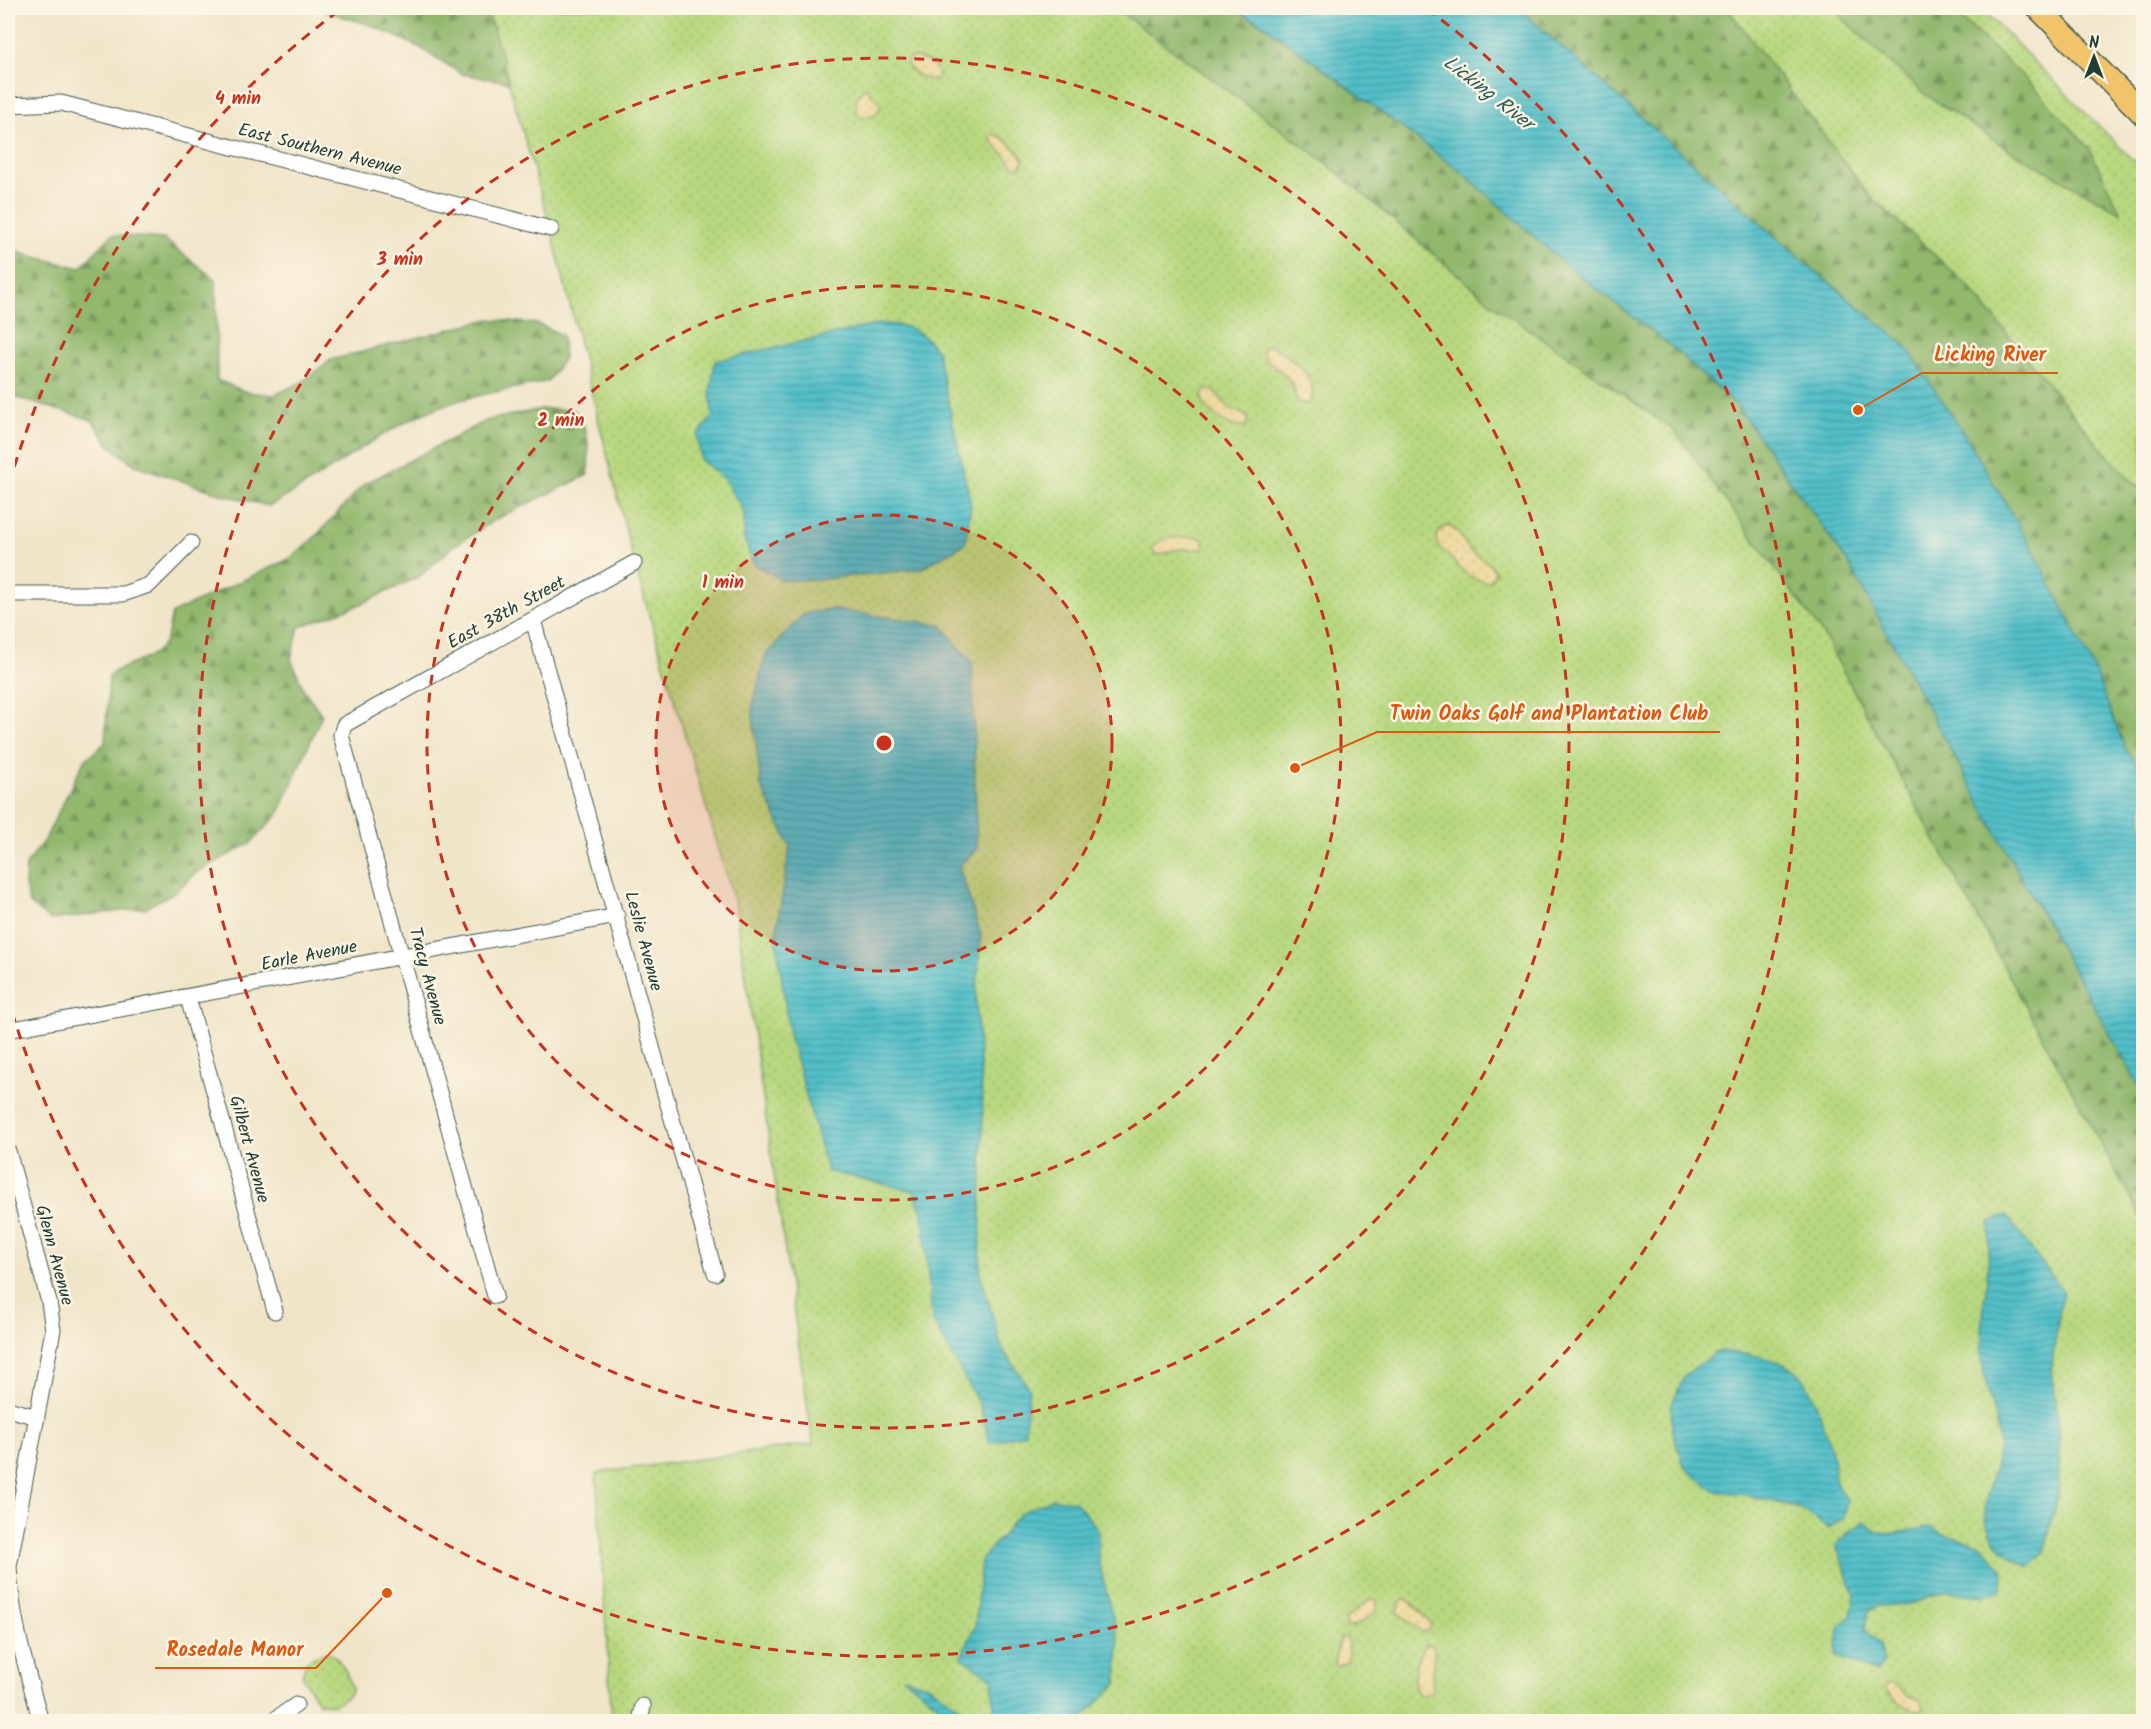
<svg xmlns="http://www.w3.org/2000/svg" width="2151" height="1729" font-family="Kalam,sans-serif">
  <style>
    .grass { fill: url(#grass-dots); stroke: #6c8a5a; stroke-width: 1.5 }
    .forest { fill: url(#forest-firs); stroke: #587a51; stroke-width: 1.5 }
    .sand { fill: url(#sand-dots); stroke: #868c69; stroke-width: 1.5 }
    .water { fill: url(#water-rules); stroke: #387e7e; stroke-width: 1.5 }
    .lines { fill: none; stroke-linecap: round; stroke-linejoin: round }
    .street-casing { stroke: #3e564a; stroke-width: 17 }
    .primary-casing { stroke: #3e564a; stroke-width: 25 }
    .street { stroke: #fff; stroke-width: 15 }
    .primary { stroke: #f1c36a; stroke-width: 22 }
    .rail { stroke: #1f3d34; stroke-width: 4.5 }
    .ring { fill: none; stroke: #c8321e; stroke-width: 3; stroke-dasharray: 10 8 }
    .labels { text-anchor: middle; stroke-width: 5; stroke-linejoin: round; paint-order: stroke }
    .street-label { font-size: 18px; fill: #1f3d34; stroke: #fcf5e5 }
    .water-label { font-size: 20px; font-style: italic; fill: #2c5e59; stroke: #fcf5e5 }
    .centre { fill: #c8321e; stroke: #fcf5e5; stroke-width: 3 }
    .ring-label { font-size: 18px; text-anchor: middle; font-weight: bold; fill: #c8321e; stroke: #fcf5e5; stroke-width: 5; stroke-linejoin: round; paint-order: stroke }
    .leader { fill: none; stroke: #de580e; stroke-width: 2 }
    .callout-dot { fill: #de580e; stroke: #fcf5e5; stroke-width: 2 }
    .callout-label { font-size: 20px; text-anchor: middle; font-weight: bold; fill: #de580e; stroke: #fcf5e5; stroke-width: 5; stroke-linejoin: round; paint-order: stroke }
  </style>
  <defs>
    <pattern id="grass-dots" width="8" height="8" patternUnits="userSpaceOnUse" patternTransform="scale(1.5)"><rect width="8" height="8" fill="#b8d87f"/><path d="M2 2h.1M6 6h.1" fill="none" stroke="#9eba6e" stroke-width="1.8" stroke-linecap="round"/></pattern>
    <pattern id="forest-firs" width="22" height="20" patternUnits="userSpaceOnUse" patternTransform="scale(1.5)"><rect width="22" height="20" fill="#92b86e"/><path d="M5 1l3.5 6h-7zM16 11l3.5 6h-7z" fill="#77975b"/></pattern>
    <pattern id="sand-dots" width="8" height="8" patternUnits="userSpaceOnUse" patternTransform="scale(1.5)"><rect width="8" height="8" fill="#eeda9e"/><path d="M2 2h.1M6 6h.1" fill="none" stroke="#ccbc89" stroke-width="1.8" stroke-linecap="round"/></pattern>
    <pattern id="water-rules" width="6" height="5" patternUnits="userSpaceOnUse" patternTransform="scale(1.5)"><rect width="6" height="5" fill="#52bfc9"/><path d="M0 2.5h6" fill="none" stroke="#439ca4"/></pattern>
  </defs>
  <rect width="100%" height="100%" fill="#fcf5e5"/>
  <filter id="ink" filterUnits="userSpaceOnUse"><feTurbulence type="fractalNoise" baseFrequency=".0167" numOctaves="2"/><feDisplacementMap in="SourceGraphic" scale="12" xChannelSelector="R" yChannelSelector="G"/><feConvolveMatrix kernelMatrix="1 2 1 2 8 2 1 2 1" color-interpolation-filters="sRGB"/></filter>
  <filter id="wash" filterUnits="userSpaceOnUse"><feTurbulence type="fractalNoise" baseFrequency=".008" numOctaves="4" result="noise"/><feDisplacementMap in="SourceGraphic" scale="24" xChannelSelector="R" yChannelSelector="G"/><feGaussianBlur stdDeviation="1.35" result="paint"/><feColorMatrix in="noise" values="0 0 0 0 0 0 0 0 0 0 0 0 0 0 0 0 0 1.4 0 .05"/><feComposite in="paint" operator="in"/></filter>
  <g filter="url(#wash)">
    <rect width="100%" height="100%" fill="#f1e5c9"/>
    <path class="grass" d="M487 8H1115L1324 161 1491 303 1674 430 1818 625 2143 1221V1721H612L596 1473 813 1444 735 904 634 563 551 229Z
      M1727 8H1981L2143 170V490L2132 482 2097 444 1969 287 1868 194Z
      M323 1652C339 1652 348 1675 352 1688L350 1694 335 1705 318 1702 302 1676 306 1662Z"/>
    <path class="forest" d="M314 8H487L509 82 462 74 419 47 371 25Z
      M1115 8H1232L1264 25 1463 173 1567 266 1671 346 1737 406 1849 564 1998 836 2143 1093V1221L1821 631 1674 430 1491 303 1324 161Z
      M1518 8H1727L1868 194 1969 287 2097 444 2132 482 2143 490V773L2125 748 2093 667 1906 346 1796 255Z
      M1834 8H1950L2030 83 2089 148 2121 213 2008 149 1926 95 1841 17Z
      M112 235 164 239 216 280 217 380 246 392 274 395 302 382 331 360 489 319 538 324 562 335 564 358 548 381C510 390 468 395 432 410 373 433 325 478 269 506L224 495 135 465 110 446 92 420 8 395V241L20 253 80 268Z
      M542 409 574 410C591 431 589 449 588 475L498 518 455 545 420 576 361 604 299 627 291 659 304 690 322 715 279 813 251 843 197 872 177 891 145 908 50 920 29 903 25 885 26 865 45 839 84 761 105 743 109 675C126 663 155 661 165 641 169 633 170 622 172 613L289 559 316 536 364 484 488 420Z"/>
    <path class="sand" d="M915 57 934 64 938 74 936 79C923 81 914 74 907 64L909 59Z
      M863 88H866L881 106 875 115 863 118 857 113 856 100Z
      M993 134C1003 136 1020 151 1024 160L1020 167H1015L990 139Z
      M1270 344C1287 355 1324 379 1309 404L1297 402C1292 366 1267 372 1262 350Z
      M1206 389 1214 391 1230 409 1248 416 1247 425C1231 432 1207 412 1201 398Z
      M1447 526C1461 529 1461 541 1470 550 1478 559 1493 562 1495 573L1490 581C1464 582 1456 559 1438 546 1435 537 1437 530 1447 526Z
      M1198 537 1204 540 1203 549H1180L1158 555 1152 549C1161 534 1183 538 1198 537Z
      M1372 1598 1377 1601V1611L1359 1624 1347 1628 1345 1619Z
      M1405 1599C1413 1602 1427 1617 1431 1625L1428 1631 1422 1632 1398 1612 1399 1603Z
      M1344 1637 1347 1639 1349 1655 1347 1662 1337 1666 1334 1662 1340 1638Z
      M1427 1644 1434 1646C1435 1652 1433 1686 1431 1692L1421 1696C1408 1686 1416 1653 1427 1644Z
      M1892 1683 1909 1696 1921 1700 1923 1710C1908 1714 1893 1699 1885 1688L1887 1684Z"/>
    <path class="water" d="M1232 8H1518L1796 255 1906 346 1970 443 2034 551 2093 667 2125 748 2143 773V1093L1998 836 1849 564 1737 406 1671 346 1567 266 1463 173 1264 25Z
      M879 324C908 324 920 329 937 351L971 505 965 544 920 569 814 580H781L754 564 744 539V512L724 479 701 460 697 436 713 416 710 394 715 361Z
      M831 609 941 625 972 662 977 849 959 866 981 935 976 1001 983 1113 980 1273 1002 1348 1029 1388 1025 1433 990 1443 980 1406 932 1319 923 1216 914 1191 827 1171 789 1034 776 934 790 846 761 786 752 708 766 654 804 614Z
      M2006 1215 2063 1291 2051 1369 2060 1443 2058 1496 2044 1553 2030 1567C2013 1559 1995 1546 1988 1527 1978 1501 1998 1472 1999 1446 2000 1424 1984 1387 1982 1360 1979 1314 1992 1269 1989 1223Z
      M1719 1351C1745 1354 1772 1356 1795 1370 1811 1380 1827 1433 1832 1453 1837 1476 1829 1479 1847 1499L1844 1517 1828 1529 1802 1509 1747 1495 1714 1491 1685 1468 1672 1431 1671 1406 1685 1375Z
      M1052 1499 1075 1501 1098 1529V1559L1119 1642 1117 1684 1085 1715 1083 1721H958L903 1677 931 1687 975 1717 992 1716 994 1709 992 1678 961 1657 975 1627 981 1561 1020 1513Z
      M1864 1522 1877 1532 1897 1533 1929 1527 1949 1536 1982 1545 2003 1571 2002 1590 1983 1596 1945 1591 1911 1604 1879 1606 1869 1611 1865 1629 1880 1645 1884 1662 1876 1673 1836 1656 1839 1628 1851 1616 1855 1594 1836 1546 1848 1532Z"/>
  </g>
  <g filter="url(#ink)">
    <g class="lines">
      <defs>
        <path id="street" d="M8 105 61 103 551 229
          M8 594H123L149 585 191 543
          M533 620 715 1273
          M188 998 275 1311
          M8 1030 617 916
          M8 1151 49 1302 53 1330 9 1566C11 1620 27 1670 41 1722
          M495 1296 341 735 344 725 634 563
          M8 1409 37 1417
          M271 1722 296 1705
          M640 1722 643 1706"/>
        <path id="primary" d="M2038 8 2144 115"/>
      </defs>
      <use href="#street" class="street-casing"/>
      <use href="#primary" class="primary-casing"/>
      <use href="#street" class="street"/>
      <use href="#primary" class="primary"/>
      <path class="rail" d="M8 1702 13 1722"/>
    </g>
  </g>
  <circle cx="884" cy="743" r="228" fill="#c8321e" fill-opacity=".12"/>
  <g class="ring">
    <circle cx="884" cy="743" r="228"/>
    <circle cx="884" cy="743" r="457"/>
    <circle cx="884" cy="743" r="685"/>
    <path d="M9 484A913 913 0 0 1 341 9M1427 9A913 913 0 1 1 9 1002"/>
  </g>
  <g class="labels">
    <g class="street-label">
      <text transform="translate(320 149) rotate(14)" y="6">East Southern Avenue</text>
      <text transform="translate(506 612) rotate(-29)" y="6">East 38th Street</text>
      <text transform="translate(644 941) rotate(75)" y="6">Leslie Avenue</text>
      <text transform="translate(309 955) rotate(-11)" y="6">Earle Avenue</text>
      <text transform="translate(428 976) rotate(75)" y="6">Tracy Avenue</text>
      <text transform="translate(250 1149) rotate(75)" y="6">Gilbert Avenue</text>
      <text transform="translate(55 1255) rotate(75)" y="6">Glenn Avenue</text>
    </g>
    <g class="water-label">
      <text transform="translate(1489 92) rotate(38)" y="7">Licking River</text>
    </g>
  </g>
  <circle cx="884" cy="743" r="9" class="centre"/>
  <g class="ring-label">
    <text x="238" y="104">4 min</text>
    <text x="400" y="265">3 min</text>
    <text x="561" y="426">2 min</text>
    <text x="723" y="588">1 min</text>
  </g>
  <path class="leader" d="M1858 410L1922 373H2058M1295 768L1377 732H1720M387 1593L316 1668H155"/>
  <g class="callout-dot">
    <circle cx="1858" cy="410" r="6"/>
    <circle cx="1295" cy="768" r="6"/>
    <circle cx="387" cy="1593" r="6"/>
  </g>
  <g class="callout-label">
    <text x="1990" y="361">Licking River</text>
    <text x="1549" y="720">Twin Oaks Golf and Plantation Club</text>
    <text x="235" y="1656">Rosedale Manor</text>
  </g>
  <rect width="2151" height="1729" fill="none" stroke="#fcf5e5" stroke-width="30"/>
  <g transform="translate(2094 57)" stroke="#fcf5e5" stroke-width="4.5" paint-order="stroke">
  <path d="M0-4.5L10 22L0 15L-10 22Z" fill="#1f3d34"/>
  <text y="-9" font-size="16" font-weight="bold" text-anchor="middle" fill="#1f3d34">N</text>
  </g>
</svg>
